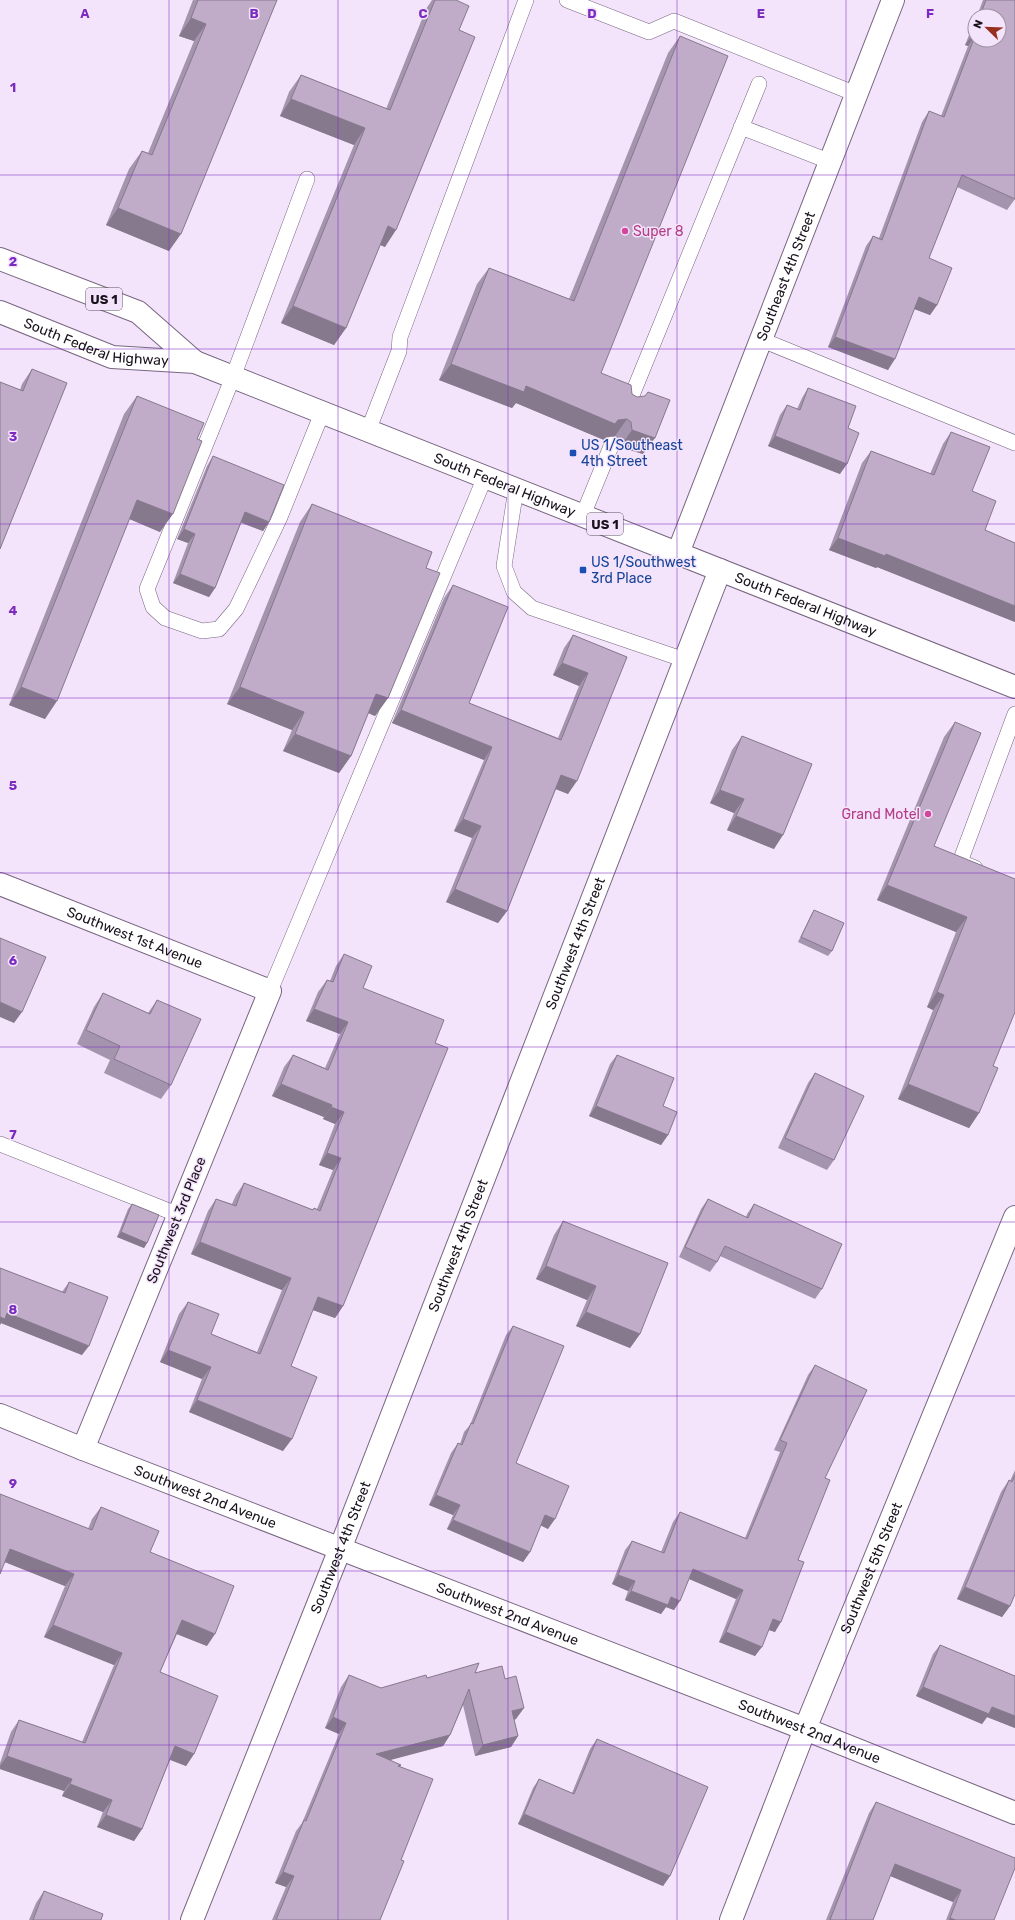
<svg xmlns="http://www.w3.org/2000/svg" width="1015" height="1920" font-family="Rubik,sans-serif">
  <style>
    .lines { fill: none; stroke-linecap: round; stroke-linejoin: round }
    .service-casing { stroke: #786680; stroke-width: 16 }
    .minor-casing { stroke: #786680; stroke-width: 24 }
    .primary-casing { stroke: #786680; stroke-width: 24 }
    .service { stroke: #fff; stroke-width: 15 }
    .minor { stroke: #fff; stroke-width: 22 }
    .primary { stroke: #fff; stroke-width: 22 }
    .wall { fill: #a594ad }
    .shaded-wall { fill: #86788d }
    .building { fill: #c0acc9; stroke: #86788d }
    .grid { fill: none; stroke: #7b2cbf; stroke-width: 1; stroke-opacity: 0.55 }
    .hotel-dot { fill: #d1479c; stroke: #f4e4fb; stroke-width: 1.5 }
    .transit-dot { fill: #1a4fb4; stroke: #f4e4fb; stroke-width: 1.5 }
    .labels { text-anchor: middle; stroke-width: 3; stroke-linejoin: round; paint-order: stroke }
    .shield { fill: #f4e4fb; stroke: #5b515f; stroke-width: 1 }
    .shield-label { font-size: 13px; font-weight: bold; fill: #19121c }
    .hotel-label { font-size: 14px; fill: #b23c85; stroke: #f4e4fb; text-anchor: start }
    .street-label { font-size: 14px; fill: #19121c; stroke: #f4e4fb }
    .transit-label { font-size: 14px; fill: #164399; stroke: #f4e4fb; text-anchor: start }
    .grid-label { font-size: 13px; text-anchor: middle; font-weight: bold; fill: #7b2cbf; stroke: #f4e4fb; stroke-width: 3; stroke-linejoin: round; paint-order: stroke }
  </style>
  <rect width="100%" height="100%" fill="#f4e4fb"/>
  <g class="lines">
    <defs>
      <path id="service" d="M567 0 649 32 674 21 856 94
        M741 127 831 162
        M307 179 233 377 147 589 153 607 165 618 202 631 219 629 236 609 252 576 280 517 322 413
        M762 340 1015 443
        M628 405 759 84
        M368 431 399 351 400 337 526 0
        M516 489 504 566 514 592 532 608 685 660
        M583 515 612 444
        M975 868 960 862 1015 714
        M270 991 485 477
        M0 1144 179 1215"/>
      <g id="minor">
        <path id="s1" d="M678 553 893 0"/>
        <path id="s2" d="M0 884 270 991 83 1449"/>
        <path id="s3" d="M0 1415 83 1449 805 1729 1015 1813"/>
        <path id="s4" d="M192 1920 340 1549 720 570"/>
        <path id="s5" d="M731 1920 805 1729 1015 1217"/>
      </g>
      <g id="primary">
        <path d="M0 259 138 312 195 362"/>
        <path id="s6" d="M0 312 112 357 195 362 1015 687"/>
      </g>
    </defs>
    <use href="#service" class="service-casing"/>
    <use href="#minor" class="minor-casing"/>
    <use href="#primary" class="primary-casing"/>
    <use href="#service" class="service"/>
    <use href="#minor" class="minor"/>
    <use href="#primary" class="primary"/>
  </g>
  <path class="wall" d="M193 0H277L169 251 106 225 129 169 142 151 148 153 194 41 179 36Z
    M432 0H456L459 30 385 247 380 245 346 328 334 345 281 323 354 145 280 116 289 92 301 75 386 109 426 9Z
    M983 0H1015V199L1007 210 957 187 929 258 937 305 930 315 914 309 888 370 828 347 866 246 873 236 879 238 922 122 929 111 941 116 968 46 965 45 975 20V40L999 16H977Z
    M680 36 601 373 632 394 643 454 620 447 619 439 615 436 607 437 604 440 516 403 512 408 439 380 477 284 489 268 569 299 668 53Z
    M32 369 0 549 20 390 22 384Z
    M808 388 848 428 840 474 768 446 780 415 787 405 797 409 802 398Z
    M137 396 160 532 129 519 45 719 9 705 124 414Z
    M951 432 972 491 985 530 1015 543V622L877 567 876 568 829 550 862 463 871 451 930 474 943 444Z
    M213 456 269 522 263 531 241 523 215 588 209 597 173 583 188 543 177 539 207 466Z
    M312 504 426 568 388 698 375 716 368 713 351 756 339 773 283 751 292 730 227 704 300 522Z
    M453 585 469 703 558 738 579 686 553 675 564 648 573 635 627 657 568 794 556 789 507 911 498 923 446 902 472 838 454 831 484 760 392 723 444 598Z
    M955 722 934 846 1015 879 993 1066 979 1113 969 1128 898 1099 933 1010 927 1007 956 932 877 900 944 737Z
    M742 736 774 849 727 830 734 813 710 803 732 750Z
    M814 910 832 951 828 956 798 942 811 915Z
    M344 954 363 988 435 1043 343 1306 335 1318 313 1310 291 1366 283 1451 189 1412 202 1379 160 1362 179 1314 188 1302 211 1334 257 1352 282 1290 191 1254 208 1211 216 1199 232 1204 236 1195 244 1183 313 1210 314 1208 317 1209 333 1170 319 1165 335 1124 323 1119 324 1117 272 1096 284 1067 293 1055 325 1068 340 1034 306 1021 318 992 327 980 330 981 336 966Z
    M103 993 148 1013 157 1000 171 1085 161 1099 104 1073 110 1060 77 1044 94 1007Z
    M617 1055 663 1106 668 1135 661 1145 589 1116 610 1064Z
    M815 1073 834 1160 827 1170 778 1148 808 1083Z
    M708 1199 746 1217 747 1214 754 1204 822 1289 815 1299 720 1256 717 1262 710 1272 679 1257 701 1209Z
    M132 1204 147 1243 144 1248 117 1237 128 1209Z
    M563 1221 640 1334 630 1348 576 1326 587 1300 536 1279 554 1235Z
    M0 1268 62 1292 69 1282 82 1355 1 1323 0 1325Z
    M513 1326 516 1463 548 1529 540 1525 530 1552 523 1562 447 1529 453 1515 429 1505 451 1453 458 1443 460 1444 464 1432 470 1425 506 1335Z
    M815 1365 825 1478 775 1632 769 1630 755 1656 719 1642 736 1599 689 1579 674 1610 666 1607 661 1614 625 1600 628 1591 612 1584 625 1550 632 1541 661 1552 673 1522 680 1512 745 1538 780 1452 774 1450 808 1375Z
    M1015 1470V1594L1010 1606 1002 1617 957 1599 1001 1492 1009 1480 1010 1481Z
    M0 1494 88 1529 92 1519 101 1507 150 1552 207 1646 177 1634 160 1672 194 1754 186 1766 170 1760 142 1829 134 1841 97 1827 103 1812 62 1796 64 1791 0 1769V1763L11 1732 19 1720 82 1742 114 1665 44 1637 65 1586 5 1562Z
    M940 1645 1015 1676V1728L987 1717 982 1724 916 1696 933 1654Z
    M475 1673 505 1679 516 1719 514 1720 518 1736 511 1747 475 1756 463 1705 450 1735 443 1746 389 1760 401 1765 400 1767 401 1860 380 1920H272L286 1887 275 1883 296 1831 302 1823 339 1734 325 1728 341 1687 349 1675 381 1688 427 1678Z
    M597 1739 670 1876 663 1886 518 1824 533 1788 539 1779 572 1793 590 1749Z
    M876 1802 994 1920H946L953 1902 890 1876 873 1920H826L869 1813Z
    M44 1891 101 1920H29L36 1903Z"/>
  <path class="shaded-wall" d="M191 18 206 24 194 41 179 36Z
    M972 35 975 36 968 46 965 45Z
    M291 99 365 128 354 145 280 116Z
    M118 208 181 234 169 251 106 225Z
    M388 226 396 230 385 247 376 243Z
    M919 297 937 305 930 315 912 308Z
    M293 306 346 328 334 345 281 323Z
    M835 337 895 359 888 370 828 347Z
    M451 364 526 386 618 420 627 419 615 436 607 437 604 440 516 403 512 408 439 380Z
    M632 430 655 438 643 454 620 447Z
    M775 436 847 464 840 474 768 446Z
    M137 500 173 514 160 532 125 517Z
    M245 512 269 522 263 531 238 521Z
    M184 529 195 534 188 543 177 539Z
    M838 538 886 554 1015 606V622L877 567 876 568 829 550Z
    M180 574 215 588 209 597 173 583Z
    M562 663 588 673 579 686 553 675Z
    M21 687 57 701 45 719 9 705Z
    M240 687 304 712 292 730 227 704Z
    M376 694 388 698 375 716 364 711Z
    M401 710 492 747 484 760 392 723Z
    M295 734 351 756 339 773 283 751Z
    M561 775 577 781 568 794 553 788Z
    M720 790 744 799 734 813 710 803Z
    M736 816 783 835 774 849 727 830Z
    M463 819 481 826 472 838 454 831Z
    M887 885 967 917 956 932 877 900Z
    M455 889 507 911 498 923 446 902Z
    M937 992 944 995 933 1010 927 1007Z
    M0 1002 22 1012 14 1023 0 1017Z
    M314 1009 348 1022 340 1034 306 1021Z
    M281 1084 332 1105 324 1117 272 1096Z
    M908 1084 979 1113 969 1128 898 1099Z
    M596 1106 668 1135 661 1145 589 1116Z
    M331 1107 344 1112 335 1124 323 1119Z
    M327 1153 341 1158 333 1170 319 1165Z
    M121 1232 147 1243 144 1248 117 1237Z
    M200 1242 291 1278 282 1290 191 1254Z
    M546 1266 596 1286 587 1300 536 1279Z
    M318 1297 343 1306 335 1318 310 1309Z
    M586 1312 640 1334 630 1348 576 1326Z
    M7 1313 89 1346 82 1355 1 1323 0 1325V1317Z
    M168 1350 211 1367 202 1379 160 1362Z
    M197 1400 292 1439 283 1451 189 1412Z
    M436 1495 460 1505 453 1515 429 1505Z
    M545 1515 555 1519 548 1529 538 1524Z
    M453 1520 530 1552 523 1562 447 1529Z
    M10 1549 74 1574 65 1586 2 1561Z
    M693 1569 743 1590 736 1599 687 1578Z
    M618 1575 635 1581 628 1591 612 1584Z
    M965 1587 1010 1606 1002 1617 957 1599Z
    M631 1591 671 1597 680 1601 674 1610 666 1607 661 1614 625 1600Z
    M773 1619 781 1622 775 1632 766 1629Z
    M182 1620 215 1634 207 1646 174 1633Z
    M53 1625 122 1653 114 1665 44 1637Z
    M726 1632 762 1647 755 1656 719 1642Z
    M923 1687 992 1707 1015 1716V1728L987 1717 982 1724 916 1696Z
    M524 1708 516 1719 504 1722 512 1711Z
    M333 1717 346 1723 339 1734 325 1728Z
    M450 1735 443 1746 368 1766 376 1754Z
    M518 1736 511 1747 475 1756 483 1745Z
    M175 1746 194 1754 186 1766 166 1758Z
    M7 1756 72 1779 64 1791 0 1769V1766Z
    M70 1784 112 1800 103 1812 62 1796Z
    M524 1814 670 1876 663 1886 518 1824Z
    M106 1815 142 1829 134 1841 97 1827Z
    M895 1864 961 1890 953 1902 888 1875Z
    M283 1872 294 1876 286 1887 275 1883Z
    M950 1918 956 1920H949Z"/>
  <path class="building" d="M198 0H277L181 234 118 208 142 151 152 155 206 24 191 18Z
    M435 0H456L469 6 459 30 475 37 396 230 388 226 346 328 293 306 365 128 291 99 301 75 390 110Z
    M986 0H1015V199L962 175 929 258 952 268 937 305 919 297 895 359 835 337 873 236 882 240 929 111 944 117 975 36 972 35 975 28V40H999V16H980Z
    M680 36 728 56 601 373 631 385 632 394 637 397 645 396 648 392 670 400 655 438 632 430 631 422 627 419 618 420 615 424 526 386 524 392 451 364 489 268 574 301Z
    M32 369 67 383 0 549V382L23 391Z
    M808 388 856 406 848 428 859 433 847 464 775 436 787 405 800 410Z
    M137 396 204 423 197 439 202 441 173 514 137 500 57 701 21 687Z
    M951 432 990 447 972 491 996 501 985 530 1015 543V606L886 554 885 556 838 538 871 451 934 475Z
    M213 456 284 485 269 522 245 512 215 588 180 574 195 534 184 529Z
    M312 504 432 552 426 568 440 573 388 698 376 694 351 756 295 734 304 712 240 687Z
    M453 585 508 607 469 703 561 740 588 673 562 663 573 635 627 657 577 781 561 775 507 911 455 889 481 826 463 819 492 747 401 710Z
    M955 722 981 733 934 846 1015 879V1012L993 1066 998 1068 979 1113 908 1084 944 995 937 992 967 917 887 885Z
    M742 736 812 764 783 835 736 816 744 799 720 790Z
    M814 910 844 923 832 951 801 937Z
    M0 938 46 957 22 1012 0 1002Z
    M344 954 372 966 363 988 444 1020 435 1043 448 1048 343 1306 318 1297 291 1366 317 1377 292 1439 197 1400 211 1367 168 1350 188 1302 219 1314 211 1334 260 1354 291 1278 200 1242 216 1199 236 1206 244 1183 313 1210 314 1208 320 1211 341 1158 327 1153 344 1112 331 1107 332 1105 281 1084 293 1055 328 1070 348 1022 314 1009 327 980 333 982Z
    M103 993 150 1014 157 1000 201 1019 171 1085 114 1059 120 1046 86 1030Z
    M617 1055 674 1078 663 1106 677 1112 668 1135 596 1106Z
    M815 1073 864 1096 834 1160 785 1138Z
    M708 1199 748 1218 754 1204 842 1244 822 1289 725 1246 717 1262 685 1247Z
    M132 1204 159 1215 147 1243 121 1232Z
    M563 1221 668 1263 640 1334 586 1312 596 1286 546 1266Z
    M0 1268 65 1293 69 1282 108 1297 89 1346 7 1313 5 1319 0 1317Z
    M513 1326 564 1346 516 1463 569 1486 555 1519 545 1515 530 1552 453 1520 460 1505 436 1495 458 1443 462 1445 471 1423 473 1424Z
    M815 1365 867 1390 825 1478 830 1480 798 1560 804 1562 781 1622 773 1619 762 1647 726 1632 743 1590 693 1569 680 1601 671 1597 668 1605 631 1591 635 1581 618 1575 632 1541 664 1553 680 1512 747 1539 787 1443 780 1440Z
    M1015 1475V1594L1010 1606 965 1587 1009 1480 1012 1482Z
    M0 1494 92 1530 101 1507 159 1531 150 1552 234 1586 215 1634 182 1620 160 1672 218 1696 194 1754 175 1746 142 1829 106 1815 112 1800 70 1784 72 1779 7 1756 19 1720 85 1743 122 1653 53 1625 74 1574 10 1549 0 1574Z
    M940 1645 1015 1676V1716L992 1707 989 1714 923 1687Z
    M479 1663 475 1673 502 1666 505 1679 516 1676 524 1708 512 1711 518 1736 483 1745 469 1689 450 1735 376 1754 401 1765 398 1766 433 1779 401 1860 404 1861 380 1920H276L294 1876 283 1872 304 1820 306 1821 346 1723 333 1717 349 1675 381 1688 426 1675 427 1678Z
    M597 1739 708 1787 670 1876 524 1814 539 1779 574 1794Z
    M876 1802 1015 1858V1868L994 1920H956L950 1918 961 1890 895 1864 873 1920H830Z
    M44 1891 103 1914 101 1920H33Z"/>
  <path class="grid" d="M169 0V1920M338 0V1920M508 0V1920M677 0V1920M846 0V1920M0 175H1015M0 349H1015M0 524H1015M0 698H1015M0 873H1015M0 1047H1015M0 1222H1015M0 1396H1015M0 1571H1015M0 1745H1015"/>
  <g class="hotel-dot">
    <circle cx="625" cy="231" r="4"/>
    <circle cx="928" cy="814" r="4"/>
  </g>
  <g class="transit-dot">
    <rect x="569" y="449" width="8" height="8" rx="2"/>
    <rect x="579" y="566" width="8" height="8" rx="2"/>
  </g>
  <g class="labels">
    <g class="shield">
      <rect x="86" y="288" width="36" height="22" rx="3"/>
      <rect x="587" y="513" width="36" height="22" rx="3"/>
    </g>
    <g class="shield-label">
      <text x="104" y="304">US 1</text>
      <text x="605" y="529">US 1</text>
    </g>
    <g class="hotel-label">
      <text x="633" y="236">Super 8</text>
      <text x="920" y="819" text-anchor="end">Grand Motel</text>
    </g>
    <g class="street-label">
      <text dy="5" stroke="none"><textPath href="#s1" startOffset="297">Southeast 4th Street</textPath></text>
      <text dy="5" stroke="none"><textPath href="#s6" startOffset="102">South Federal Highway</textPath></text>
      <text dy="5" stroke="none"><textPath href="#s6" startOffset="537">South Federal Highway</textPath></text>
      <text dy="5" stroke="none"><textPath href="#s6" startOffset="861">South Federal Highway</textPath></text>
      <text dy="5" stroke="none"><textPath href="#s2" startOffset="145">Southwest 1st Avenue</textPath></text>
      <text dy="5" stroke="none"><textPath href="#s4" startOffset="1049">Southwest 4th Street</textPath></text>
      <text transform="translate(176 1220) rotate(-68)" y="5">Southwest 3rd Place</text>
      <text dy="5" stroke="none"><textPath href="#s4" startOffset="725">Southwest 4th Street</textPath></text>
      <text dy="5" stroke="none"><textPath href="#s3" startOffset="221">Southwest 2nd Avenue</textPath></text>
      <text dy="5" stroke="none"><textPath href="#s4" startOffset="401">Southwest 4th Street</textPath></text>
      <text dy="5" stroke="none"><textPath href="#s5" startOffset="379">Southwest 5th Street</textPath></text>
      <text dy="5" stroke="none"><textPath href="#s3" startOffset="545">Southwest 2nd Avenue</textPath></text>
      <text dy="5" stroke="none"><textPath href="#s3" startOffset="869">Southwest 2nd Avenue</textPath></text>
    </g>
    <g class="transit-label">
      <text x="581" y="450">US 1/Southeast<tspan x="581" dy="16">4th Street</tspan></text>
      <text x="591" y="567">US 1/Southwest<tspan x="591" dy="16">3rd Place</tspan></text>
    </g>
  </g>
  <g class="grid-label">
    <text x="85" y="18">A</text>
    <text x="254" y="18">B</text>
    <text x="423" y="18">C</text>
    <text x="592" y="18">D</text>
    <text x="761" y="18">E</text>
    <text x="930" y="18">F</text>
    <text x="13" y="92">1</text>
    <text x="13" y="266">2</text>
    <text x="13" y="441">3</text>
    <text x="13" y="615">4</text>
    <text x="13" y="790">5</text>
    <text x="13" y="965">6</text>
    <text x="13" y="1139">7</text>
    <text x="13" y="1314">8</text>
    <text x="13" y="1488">9</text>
  </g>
  <g transform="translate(987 28) rotate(293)"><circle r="19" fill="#f4e4fb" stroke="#9c90a2"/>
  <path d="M0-3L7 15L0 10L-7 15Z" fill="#982e1e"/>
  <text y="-6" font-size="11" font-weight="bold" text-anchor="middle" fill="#19121c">N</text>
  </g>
</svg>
